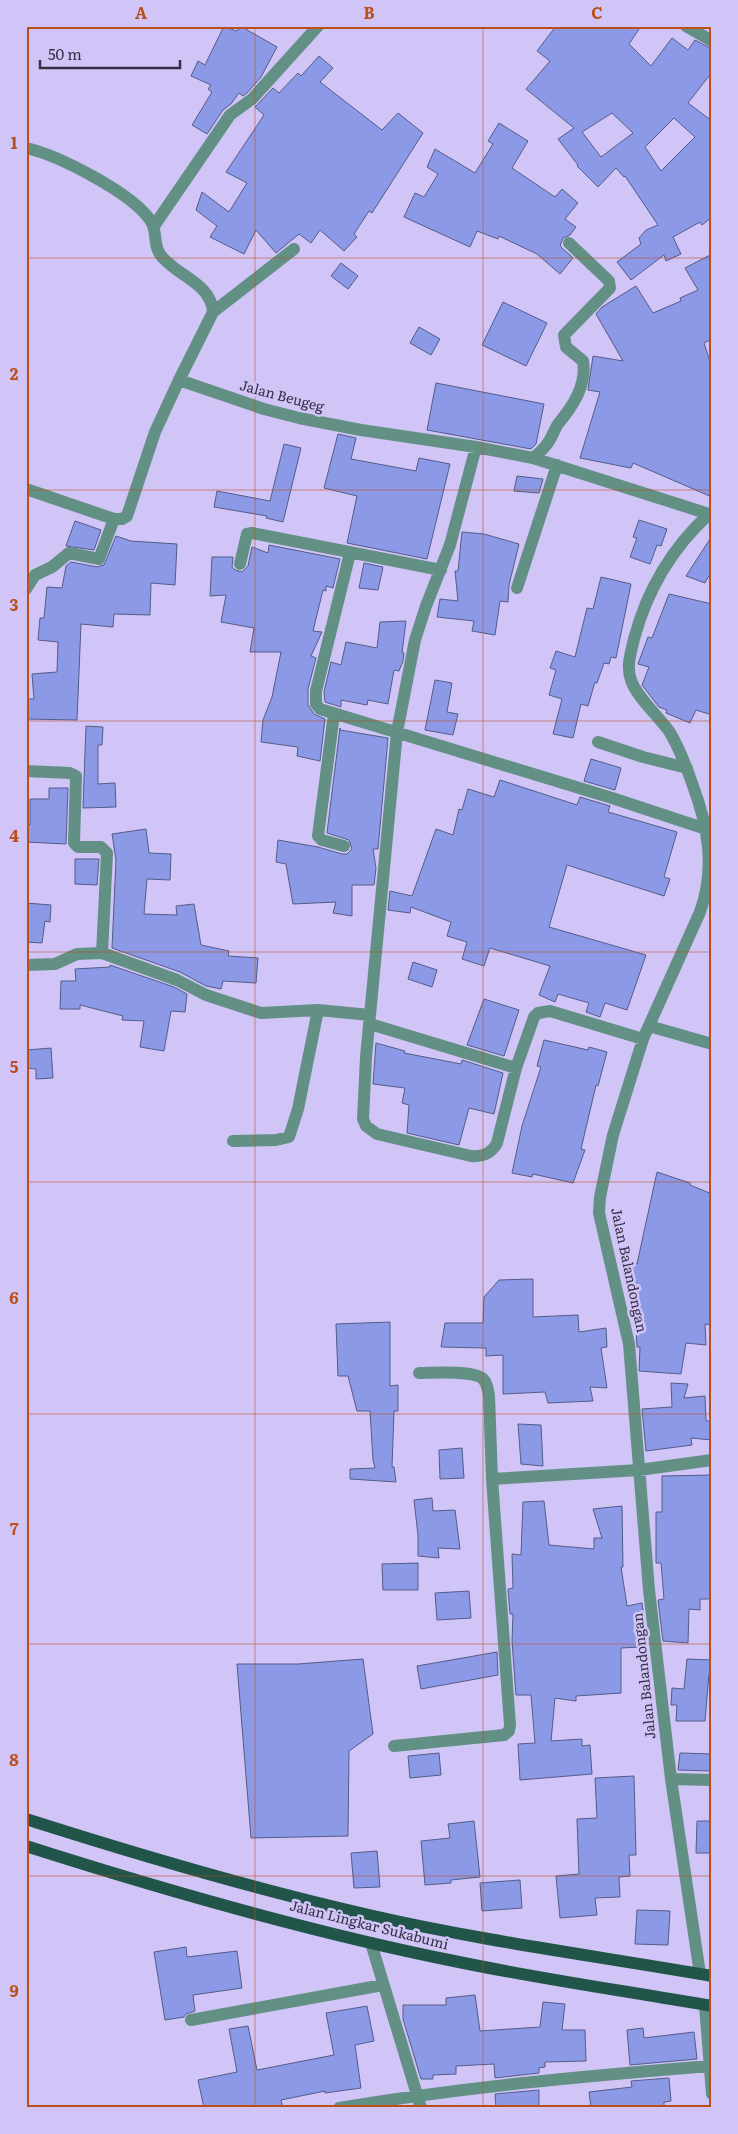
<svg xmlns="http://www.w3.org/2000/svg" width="738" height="2134" font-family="Literata,serif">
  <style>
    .building { fill: #8c99e7; stroke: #545c87; fill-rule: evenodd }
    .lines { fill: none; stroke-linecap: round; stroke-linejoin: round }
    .minor { stroke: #639084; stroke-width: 12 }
    .major { stroke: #215549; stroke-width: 12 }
    .grid { fill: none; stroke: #bb4f1a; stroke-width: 1; stroke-opacity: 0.55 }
    .labels { text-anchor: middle; stroke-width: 5; stroke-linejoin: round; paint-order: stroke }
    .street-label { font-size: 14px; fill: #353044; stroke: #d1c4f7 }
    .neatline { fill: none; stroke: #bb4f1a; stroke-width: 2 }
    .grid-label { font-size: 16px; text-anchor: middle; font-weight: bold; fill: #bb4f1a }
  </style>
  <rect width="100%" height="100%" fill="#d1c4f7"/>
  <path class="building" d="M224 26 236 31 242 27 277 47 261 77 247 93 243 96 239 93 231 104 223 110 207 134 192 125 212 92 208 89 211 85 191 76 198 61 205 65Z
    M556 26H641L629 44 651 66 672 38 688 50 695 40 712 49V72L688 103 712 121V217L702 225 700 222 673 237 681 254 666 261 664 255 631 280 617 262 641 244 639 238 646 230 658 225 625 176 624 177 616 168 598 187 577 166 578 165 558 139 574 128 526 89 550 61 537 51ZM612 113 633 133 601 157 582 132ZM674 118 695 137 661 171 645 147Z
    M319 56 333 68 320 82 382 130 398 113 423 133 372 213 369 211 354 234 357 237 344 251 320 230 311 243 299 234 276 253 256 230 244 254 210 237 217 226 196 210 202 192 229 212 247 183 226 172 264 115 255 107 273 88 279 93 298 73 301 76Z
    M499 123 528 141 512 168 555 197 562 189 578 203 565 219 576 227 570 235 563 238 560 246 573 258 560 274 537 254 499 236 498 239 477 231 470 247 404 217 415 193 424 197 438 174 427 167 435 149 475 173 493 144 488 141Z
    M712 254V339L704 343 712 368V497L633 463 631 468 580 458 600 392 588 390 593 356 623 361 596 314 602 307 636 286 653 313 681 301 680 298 698 290 685 268Z
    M341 263 358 276 348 289 331 276Z
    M503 302 547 323 526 366 482 345Z
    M419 327 440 339 431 355 410 343Z
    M436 383 544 404 536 444 531 449 427 430Z
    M338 434 356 438 351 459 416 471 419 458 450 464 427 559 347 543 357 496 324 488Z
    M284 444 301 448 283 522 266 518 267 516 214 507 217 491 270 501Z
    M517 476 543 479 539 493 514 491Z
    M639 520 667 529 661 546 657 545 650 564 630 557 637 538 633 537Z
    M75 521 101 530 94 550 66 546Z
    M462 532 484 534 519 544 509 585 508 602 500 601 495 635 472 631 474 621 437 617 440 599 458 601 455 571H458Z
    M116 536 131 541 177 544 175 585 151 583 150 615 114 614 113 627 81 624 77 720 26 719V699H34L32 674 57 672 58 642 38 640 40 618H44L47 587 62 588 66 566 71 562 97 567 104 565Z
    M712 536V570L705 583 686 576Z
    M269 545 340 559 333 588 326 586V591L323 590 313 631 322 632 311 656 316 658 308 689V705L314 714 325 719 320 761 297 756 298 747 261 742 263 720 272 697 281 652H250L254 628 221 622 226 595 210 596 212 557H233L232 567 235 570 242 572 248 566 252 547 268 553Z
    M364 563 383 567 378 590 359 588Z
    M601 577 631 584 616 658 611 657 609 664 604 663 597 683 595 682 588 706 581 704 573 738 553 734 562 699 549 695 556 670 550 668 556 651 575 657 587 608 593 609Z
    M669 594 712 604V715L696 710 690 723 666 713 667 710 659 707 642 685 649 667 638 664 648 637 652 638Z
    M406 621 402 653H404L403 661 399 671 394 670 388 704 368 700 367 705 341 700V707L325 702 324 692 331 662 341 665 346 642 377 648 380 622Z
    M435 680 452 683 447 712 458 714 453 735 425 730Z
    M86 726 103 727 102 745H98V784L115 783 116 807 83 808Z
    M340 728V730L388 738 378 849H373L376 868 374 885H352V916L333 913 336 902 293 904 286 864 276 862 278 840 318 847 342 854H347L352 849 349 840 327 833Z
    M591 759 621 768 615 790 584 781Z
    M500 780 577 805 580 797 610 806 608 812 677 832 664 877 670 879 664 896 567 865 549 927 646 955 627 1010 605 1003 600 1017 586 1012 589 1003 558 994 555 1002 539 995 550 966 490 948 484 966 462 959 467 942 447 936 451 922 411 907 410 913 388 910 390 891 412 896 436 829 453 835 459 809 462 810 468 789 494 797Z
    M49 788H68L66 844 26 842V824L30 825V799H49Z
    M146 829 149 853 171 854 170 880 147 879 144 914 177 915 176 906 194 904 201 945 229 951 228 956 258 958 256 983 223 981 221 989 206 986 180 972 112 948 116 860 112 834Z
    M75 859H99L97 885 75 884Z
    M26 903 51 905 50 922 45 921 42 943 26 942Z
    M413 962 437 970 432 987 408 979Z
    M110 965 174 987 187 994 185 1012 171 1011 164 1051 140 1047 144 1021 122 1020 123 1016 80 1005V1009H60L61 981H76L75 969 110 967Z
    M484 999 519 1010 504 1056 467 1045Z
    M544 1040 588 1050 589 1047 607 1052 598 1086 596 1085 581 1149 585 1150 573 1183 533 1174 532 1177 512 1173 522 1126 541 1067 537 1066Z
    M376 1043 405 1051 404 1053 461 1064 462 1060 503 1073 494 1114 469 1108 459 1145 407 1133 409 1105 402 1103 405 1088 373 1084Z
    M51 1048 53 1078 36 1079V1069L26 1068V1050Z
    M657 1172 690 1183V1185L712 1194V1325L705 1324 706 1345 686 1343 681 1374 639 1371 640 1347H637L636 1330 637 1292H631L626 1261 637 1264Z
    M533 1279V1317L578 1315 579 1332 606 1328 607 1347 601 1348 607 1388 590 1387 593 1401 548 1403 545 1392 503 1394V1355L486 1356V1348L441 1347 445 1323H483L484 1297 499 1280Z
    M390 1322V1386L398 1385V1411H394L392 1467H394L396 1482 350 1479V1469L375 1468 373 1460 370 1411H357L348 1376H338L336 1324Z
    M671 1383 688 1384 684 1398 705 1396 706 1421H712V1440L691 1438 692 1445 646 1451 642 1409 672 1407Z
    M518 1424 541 1425 543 1466 521 1464Z
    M462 1448 464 1478 440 1479 439 1450Z
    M712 1475V1599H700V1610L689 1609 688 1643 663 1641 658 1600 664 1599 661 1563H656V1512H662V1476Z
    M432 1498 433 1511 455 1510 460 1549 438 1548 439 1558 418 1556V1535L414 1500Z
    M544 1501 549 1545 594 1549V1538H602L593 1509 622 1506 623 1567H621L627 1606 642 1603 647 1639H640L641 1647 621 1648V1693L576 1696V1701L555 1698 551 1741 582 1739V1746L590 1745 592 1774 520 1780 518 1744 535 1743 531 1695H516L512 1641 513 1614H510L508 1589 513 1588 512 1554 521 1555 523 1502Z
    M418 1563V1590H383L382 1564Z
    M469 1591 471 1618 437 1620 435 1593Z
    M497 1652 498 1675 421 1689 417 1666Z
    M363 1659 373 1734 349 1751 348 1836 251 1838 237 1664H298Z
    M687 1659 712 1660V1675L709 1674 705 1721H676L677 1705H671L672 1688 684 1689Z
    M439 1753 441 1775 410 1778 408 1756Z
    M680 1753 712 1754V1771L678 1770Z
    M634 1776 636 1855H629L630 1876 619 1877 620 1897 595 1898 597 1915 560 1918 556 1876 579 1874 577 1819 597 1818 595 1778Z
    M474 1821 480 1877 451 1880V1883L425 1885 421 1841 450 1838 448 1824Z
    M697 1821H712V1853H696Z
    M377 1851 380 1887 354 1888 351 1853Z
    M520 1880 522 1908 482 1911 480 1883Z
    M637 1910 670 1911 668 1945 635 1944Z
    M186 1947 187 1957 237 1951 242 1988 193 1995 195 2011 186 2014 184 2017 165 2020 154 1952Z
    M475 1995 480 2031 540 2027 543 2002 565 2004 562 2030H585L586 2061 545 2062V2067L539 2068V2073L495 2078 494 2064 456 2066V2074L433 2075V2079H421L403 2019V2005H446V1998Z
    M367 2006 374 2041 355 2045 361 2088 325 2093V2091L281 2100 283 2108H204L198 2080 237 2072 229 2029 248 2026 257 2070 334 2055 326 2013Z
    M643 2028 644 2038 694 2032 697 2059 630 2065 627 2030Z
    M669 2078 671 2101 664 2102V2108H591L589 2092 632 2087 631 2081Z
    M539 2090V2108H496L495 2094Z"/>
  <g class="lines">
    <path class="minor" d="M686 26 712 41
      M26 148C58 155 132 193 150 220 159 232 151 245 163 258 180 277 211 284 213 312L179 380 264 409 299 418 361 430 476 447 533 458 709 514
      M154 226 230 115 252 99 318 26
      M213 312 294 249
      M476 447 450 545 426 606 415 640 397 732 366 1057 363 1119 366 1126 377 1134 471 1156C483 1157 491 1154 497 1143L516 1068 534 1017 538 1013 550 1011 643 1039
      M533 458C538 454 544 449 547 444 552 438 554 430 558 424 573 406 587 385 583 361L566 347 564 335 610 288 609 281 569 243
      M26 489 114 519H122L127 516 155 432 179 380
      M350 553 316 691V704L320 709 612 798 706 829
      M240 564 247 534 252 533 441 570
      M517 588 557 465
      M26 589 35 575 52 567 69 553 99 559 114 519
      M334 714 318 836 322 840 344 846
      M598 742 643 757 687 768
      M26 771 70 773 76 776 74 843 78 847H101L107 853 102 953
      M26 965 55 964 77 954 102 953 177 980 206 995 261 1013 318 1010 370 1015
      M370 1024 516 1068
      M649 1026 712 1044
      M233 1141 276 1140 289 1137 298 1109 318 1010
      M492 1479 639 1470 712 1460
      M394 1746 504 1735 509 1731 510 1725 492 1479 489 1396C488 1390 487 1382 482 1378 469 1370 434 1373 419 1373
      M671 1779 712 1780
      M371 1943 421 2108
      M700 1974 671 1779 649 1590 629 1344 599 1213 600 1197 613 1135 643 1039 700 912C716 868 708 826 692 783 686 766 679 747 669 731 658 716 636 696 631 680 626 666 631 652 634 639 647 590 672 548 709 514L712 515
      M705 2005 712 2094
      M191 2020 383 1985
      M339 2108C462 2087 586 2076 710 2066"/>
    <path class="major" d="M26 1819C139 1855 253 1889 369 1915 482 1941 597 1956 712 1976
      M26 1846C167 1891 310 1932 454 1961 540 1979 626 1991 712 2006"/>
  </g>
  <path class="grid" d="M255 26V2108M483 26V2108M26 258H712M26 490H712M26 721H712M26 952H712M26 1182H712M26 1414H712M26 1644H712M26 1876H712"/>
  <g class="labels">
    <g class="street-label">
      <text transform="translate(282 396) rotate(15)" y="5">Jalan Beugeg</text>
      <text transform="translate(629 1270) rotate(78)" y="5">Jalan Balandongan</text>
      <text transform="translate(644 1676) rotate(-96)" y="5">Jalan Balandongan</text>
      <text transform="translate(369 1925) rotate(14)" y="5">Jalan Lingkar Sukabumi</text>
    </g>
  </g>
  <rect width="738" height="2134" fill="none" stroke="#d1c4f7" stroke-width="55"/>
  <path d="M40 60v8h140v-8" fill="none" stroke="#353044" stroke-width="2.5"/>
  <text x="48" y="60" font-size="15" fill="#353044" stroke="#d1c4f7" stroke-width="4" paint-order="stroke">50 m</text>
  <rect x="28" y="28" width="682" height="2078" class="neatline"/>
  <g class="grid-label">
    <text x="141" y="19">A</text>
    <text x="369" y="19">B</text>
    <text x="597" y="19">C</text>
    <text x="14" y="149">1</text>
    <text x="14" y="380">2</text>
    <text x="14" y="611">3</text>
    <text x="14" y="842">4</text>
    <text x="14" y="1073">5</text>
    <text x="14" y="1304">6</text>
    <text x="14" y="1535">7</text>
    <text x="14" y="1766">8</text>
    <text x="14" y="1997">9</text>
  </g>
</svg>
